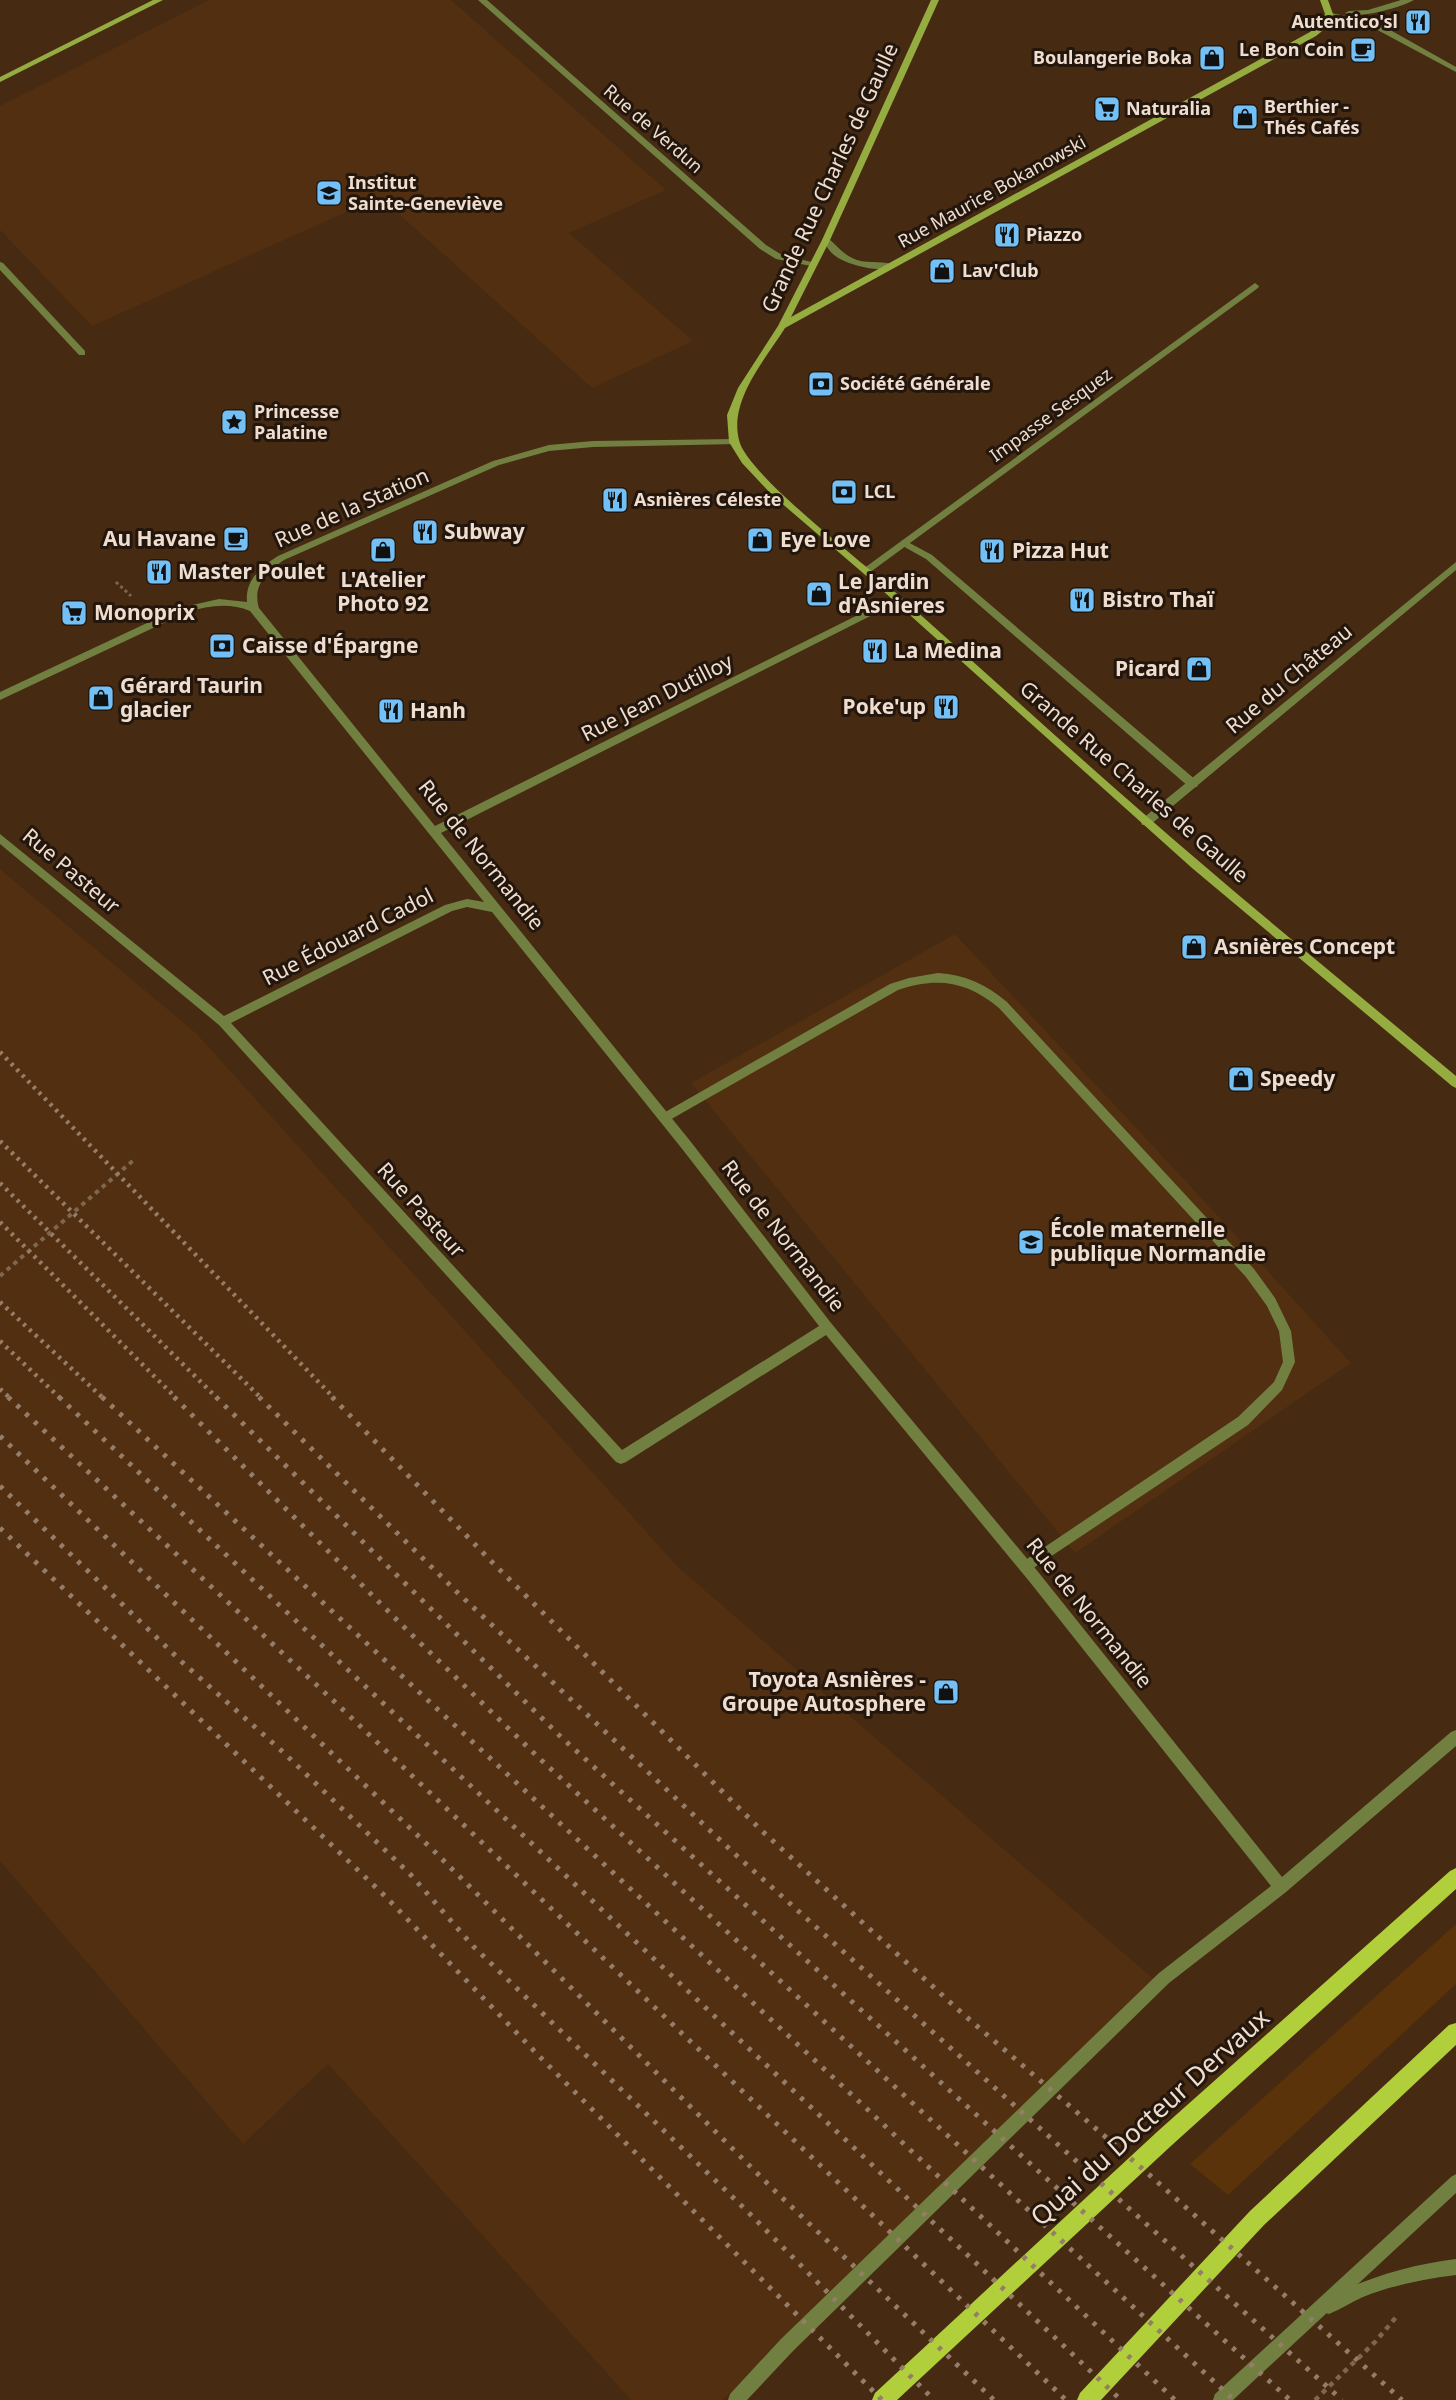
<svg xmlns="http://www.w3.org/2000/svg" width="1456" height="2400" font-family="'Noto Sans',sans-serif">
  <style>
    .built { fill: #512f10 }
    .green { fill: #5a330b }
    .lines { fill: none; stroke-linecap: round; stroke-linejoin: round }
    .path-far2 { stroke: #7e6650; stroke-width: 3; stroke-dasharray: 3 3; stroke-linecap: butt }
    .path-far1 { stroke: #7e6650; stroke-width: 4; stroke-dasharray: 4.5 4.5; stroke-linecap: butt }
    .path { stroke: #7e6650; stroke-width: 4.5; stroke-dasharray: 5 5; stroke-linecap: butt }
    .service { fill: #718041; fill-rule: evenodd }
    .minor { fill: #718041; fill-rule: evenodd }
    .secondary { fill: #95ac41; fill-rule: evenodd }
    .primary { fill: #b1ce3b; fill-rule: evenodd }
    .rail-far1 { stroke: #957d6a; stroke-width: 4.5; stroke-dasharray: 3 5; stroke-linecap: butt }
    .rail { stroke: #957d6a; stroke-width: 5; stroke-dasharray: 4 8; stroke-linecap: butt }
    .labels { text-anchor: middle; stroke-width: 6; stroke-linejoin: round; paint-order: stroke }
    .far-poi-label { font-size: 18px; font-weight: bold; fill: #efddcf; stroke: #23160c; text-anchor: start }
    .far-street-label { font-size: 18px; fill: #efddcf; stroke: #23160c }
    .street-label { font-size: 21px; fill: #efddcf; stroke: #23160c }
    .poi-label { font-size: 21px; font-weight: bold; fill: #efddcf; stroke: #23160c; text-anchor: start }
    .near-street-label { font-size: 26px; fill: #efddcf; stroke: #23160c }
  </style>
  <rect width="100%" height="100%" fill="#462a11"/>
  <path class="built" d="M209 0H451L666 190 569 233 693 341 592 388 380 197 92 326 0 230V106Z
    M0 869 196 1033 678 1567 1156 1981 787 2345 722 2400H631L328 2064 243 2144 0 1861Z
    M955 934 1197 1193 1351 1363 1075 1553 691 1083Z"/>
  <path class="green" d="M1456 1924V1984L1228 2195 1190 2164Z"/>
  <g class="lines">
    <path class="path-far2" d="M116 582 131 596"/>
    <path class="path-far1" d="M0 1276 136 1158"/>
    <path class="path" d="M1315 2400 1376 2341 1397 2316"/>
    <path class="service" d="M904 540 932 555 1197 781 1198 784 1197 787H1189L926 559 901 545V541Z
      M938 973C965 975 986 984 1007 1002L1254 1269 1275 1298 1291 1331 1295 1362 1282 1390 1248 1425 1026 1573 1021 1571 1019 1567 1021 1563 1238 1417 1274 1382 1283 1362 1279 1331 1267 1306 1246 1277 999 1008C966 981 938 977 898 990L668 1121H660L658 1118 660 1115 890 984 909 978Z
      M1456 2259V2275C1424 2279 1393 2285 1363 2297 1352 2302 1341 2309 1329 2314L1323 2312 1321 2306 1323 2300C1365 2278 1409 2265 1456 2259Z"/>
    <path class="minor" d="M478 0H487L766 245 782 255 816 263V267L776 259 760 249Z
      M1401 0H1414C1402 7 1357 20 1345 13L1349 11 1368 10Z
      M1326 12 1376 22 1456 67V72L1370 26 1326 16Z
      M826 237C837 244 842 255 857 260 869 264 886 260 895 266 883 274 846 265 834 255 829 251 826 245 822 240Z
      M0 262 3 263 85 351V355H79L0 270Z
      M1255 283 1259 286 1258 288 869 573H863V569Z
      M734 439 739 442 737 444 593 447 549 451 499 465 284 560C267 572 252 585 259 608L435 826 894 597H900V601L441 833 691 1142 831 1323 1039 1573 1282 1877 1451 1732 1456 1730V1746L1286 1892 1169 1983 793 2351 747 2400H728L730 2394 781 2339 1159 1973 1271 1886 1029 1581 826 1335 626 1462 621 1464 616 1462 219 1025 0 844V834L224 1016 445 905 467 899 484 902 250 611C229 602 208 606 187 612L0 700V692L179 608 219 599 247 602C245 580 261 567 278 556L493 461 549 445 593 441ZM467 907 492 912 683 1150 819 1326 622 1450 231 1023 452 911Z
      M1456 562V570L1150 825H1142L1141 822 1142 819Z
      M1456 2174V2193L1233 2400H1213L1215 2394 1451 2177Z"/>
    <path class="secondary" d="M153 0H163L0 82V77Z
      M931 0H939L830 240 791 317 1310 32 1321 24 1325 14 1320 0H1328L1333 14 1327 27 1316 36 785 328C765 360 729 400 739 440 746 473 857 557 886 584 991 677 1094 772 1201 863 1285 935 1371 1005 1456 1076V1088L1452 1086 1192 868 863 573 772 495 742 463 729 442 727 415 738 388 778 326 822 240Z"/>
    <path class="primary" d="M1456 1868V1889L1172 2145 897 2400H872L875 2393 1158 2131 1450 1871Z
      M1456 2023V2045L1264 2225 1101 2400H1077L1080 2393 1250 2211 1449 2025Z"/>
    <path class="rail-far1" d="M0 1052 334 1398
      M0 1141 261 1398
      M0 1183 217 1398
      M0 1222 176 1398
      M0 1302 103 1398
      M0 1341 60 1398
      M0 1389 10 1398"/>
    <path class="rail" d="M8 1397 337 1704 1066 2400
      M59 1397 1121 2400
      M102 1397 866 2108 1175 2400
      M174 1397 411 1634 539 1758 1234 2400
      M216 1397 561 1737 1290 2400
      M259 1397 458 1593 736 1855 1342 2400
      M332 1397 492 1562 761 1830 963 2014 1145 2171 1402 2400
      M0 1436 435 1852 774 2190 994 2400
      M0 1486 182 1662 283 1752 411 1875 473 1946 749 2213 934 2400
      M0 1528 386 1897 540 2057 882 2400"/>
  </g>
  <defs>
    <symbol id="restaurant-square" viewBox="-11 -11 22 22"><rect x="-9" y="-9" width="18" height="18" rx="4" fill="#73c0f6" stroke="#23160c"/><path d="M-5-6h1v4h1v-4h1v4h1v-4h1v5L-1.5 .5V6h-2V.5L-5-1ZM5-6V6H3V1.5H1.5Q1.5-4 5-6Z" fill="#111"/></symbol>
    <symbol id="cafe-square" viewBox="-11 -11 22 22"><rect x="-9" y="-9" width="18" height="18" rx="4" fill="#73c0f6" stroke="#23160c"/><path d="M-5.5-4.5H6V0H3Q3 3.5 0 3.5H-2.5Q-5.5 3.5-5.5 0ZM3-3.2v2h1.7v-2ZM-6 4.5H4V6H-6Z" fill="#111"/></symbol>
    <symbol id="shop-square" viewBox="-11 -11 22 22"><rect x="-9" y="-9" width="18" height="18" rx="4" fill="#73c0f6" stroke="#23160c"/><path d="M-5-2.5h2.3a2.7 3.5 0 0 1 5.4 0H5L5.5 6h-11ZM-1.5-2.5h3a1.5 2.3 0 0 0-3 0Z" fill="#111"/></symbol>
    <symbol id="supermarket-square" viewBox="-11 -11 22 22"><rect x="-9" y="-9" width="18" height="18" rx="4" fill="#73c0f6" stroke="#23160c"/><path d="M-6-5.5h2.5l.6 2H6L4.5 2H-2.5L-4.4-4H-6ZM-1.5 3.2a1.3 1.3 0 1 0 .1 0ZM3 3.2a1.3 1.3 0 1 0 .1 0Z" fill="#111"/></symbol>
    <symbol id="school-square" viewBox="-11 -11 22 22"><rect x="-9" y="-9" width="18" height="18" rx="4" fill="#73c0f6" stroke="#23160c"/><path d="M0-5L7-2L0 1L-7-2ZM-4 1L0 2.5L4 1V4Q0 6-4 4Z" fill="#111"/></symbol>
    <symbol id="bank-square" viewBox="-11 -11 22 22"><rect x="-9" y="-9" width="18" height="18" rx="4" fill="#73c0f6" stroke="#23160c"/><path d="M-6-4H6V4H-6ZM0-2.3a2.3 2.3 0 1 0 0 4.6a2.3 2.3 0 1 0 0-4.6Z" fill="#111"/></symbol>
    <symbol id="sight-square" viewBox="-11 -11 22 22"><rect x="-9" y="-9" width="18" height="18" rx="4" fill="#73c0f6" stroke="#23160c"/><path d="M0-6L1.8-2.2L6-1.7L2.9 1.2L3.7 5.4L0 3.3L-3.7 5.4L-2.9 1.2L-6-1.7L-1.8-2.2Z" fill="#111"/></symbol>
  </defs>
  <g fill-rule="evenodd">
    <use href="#restaurant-square" x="1403" y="7" width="30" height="30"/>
    <use href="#cafe-square" x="1348" y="35" width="30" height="30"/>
    <use href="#shop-square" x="1197" y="43" width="30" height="30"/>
    <use href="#supermarket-square" x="1092" y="94" width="30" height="30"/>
    <use href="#shop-square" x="1230" y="102" width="30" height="30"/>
    <use href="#school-square" x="314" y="178" width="30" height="30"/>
    <use href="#restaurant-square" x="992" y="220" width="30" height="30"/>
    <use href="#shop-square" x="927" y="256" width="30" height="30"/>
    <use href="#bank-square" x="806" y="369" width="30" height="30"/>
    <use href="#sight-square" x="219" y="407" width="30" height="30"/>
    <use href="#bank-square" x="829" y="477" width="30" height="30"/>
    <use href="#restaurant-square" x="600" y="485" width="30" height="30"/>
    <use href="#restaurant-square" x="410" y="517" width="30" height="30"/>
    <use href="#cafe-square" x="221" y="524" width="30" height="30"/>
    <use href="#shop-square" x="745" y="525" width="30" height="30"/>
    <use href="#shop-square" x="368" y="535" width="30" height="30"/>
    <use href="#restaurant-square" x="977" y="536" width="30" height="30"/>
    <use href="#restaurant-square" x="144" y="557" width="30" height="30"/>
    <use href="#shop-square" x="804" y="579" width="30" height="30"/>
    <use href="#restaurant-square" x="1067" y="585" width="30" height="30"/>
    <use href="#supermarket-square" x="59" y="598" width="30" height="30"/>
    <use href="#bank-square" x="207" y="631" width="30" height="30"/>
    <use href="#restaurant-square" x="860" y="636" width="30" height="30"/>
    <use href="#shop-square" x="1184" y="654" width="30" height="30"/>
    <use href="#shop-square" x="86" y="683" width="30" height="30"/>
    <use href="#restaurant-square" x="931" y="692" width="30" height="30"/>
    <use href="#restaurant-square" x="376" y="696" width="30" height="30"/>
    <use href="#shop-square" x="1179" y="932" width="30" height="30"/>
    <use href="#shop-square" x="1226" y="1064" width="30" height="30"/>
    <use href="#school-square" x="1016" y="1227" width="30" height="30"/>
    <use href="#shop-square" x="931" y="1677" width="30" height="30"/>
  </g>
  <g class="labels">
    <g class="far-poi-label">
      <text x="1398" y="28" text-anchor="end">Autentico'sl</text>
      <text x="1344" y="56" text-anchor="end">Le Bon Coin</text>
      <text x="1192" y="64" text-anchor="end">Boulangerie Boka</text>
      <text x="1264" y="113">Berthier -<tspan x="1264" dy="21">Thés Cafés</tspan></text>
      <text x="1126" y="115">Naturalia</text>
      <text x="348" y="189">Institut<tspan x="348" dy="21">Sainte-Geneviève</tspan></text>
      <text x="1026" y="241">Piazzo</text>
      <text x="962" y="277">Lav'Club</text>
      <text x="840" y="390">Société Générale</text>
      <text x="254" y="418">Princesse<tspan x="254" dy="21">Palatine</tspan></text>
      <text x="864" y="498">LCL</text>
      <text x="634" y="506">Asnières Céleste</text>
    </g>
    <g class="far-street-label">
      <text transform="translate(653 129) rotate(41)" y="6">Rue de Verdun</text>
      <text transform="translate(992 192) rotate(-29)" y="6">Rue Maurice Bokanowski</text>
      <text transform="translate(1051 415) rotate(-36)" y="6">Impasse Sesquez</text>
    </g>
    <g class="street-label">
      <text transform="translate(830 178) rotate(-65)" y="7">Grande Rue Charles de Gaulle</text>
      <text transform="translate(352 508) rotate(-24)" y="7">Rue de la Station</text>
      <text transform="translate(1289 679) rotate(-40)" y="7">Rue du Château</text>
      <text transform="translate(657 698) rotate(-27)" y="7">Rue Jean Dutilloy</text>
      <text transform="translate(1134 782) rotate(41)" y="7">Grande Rue Charles de Gaulle</text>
      <text transform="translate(481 855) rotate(51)" y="7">Rue de Normandie</text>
      <text transform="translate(71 871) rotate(40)" y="7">Rue Pasteur</text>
      <text transform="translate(348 937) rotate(-27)" y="7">Rue Édouard Cadol</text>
      <text transform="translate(421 1210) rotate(48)" y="7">Rue Pasteur</text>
      <text transform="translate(783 1236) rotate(52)" y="7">Rue de Normandie</text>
      <text transform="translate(1089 1613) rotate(51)" y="7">Rue de Normandie</text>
    </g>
    <g class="poi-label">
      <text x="444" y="539">Subway</text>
      <text x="216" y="546" text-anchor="end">Au Havane</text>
      <text x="780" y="547">Eye Love</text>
      <text x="1012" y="558">Pizza Hut</text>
      <text x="178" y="579">Master Poulet</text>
      <text x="383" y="587" text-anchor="middle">L'Atelier<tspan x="383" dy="24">Photo 92</tspan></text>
      <text x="838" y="589">Le Jardin<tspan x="838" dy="24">d'Asnieres</tspan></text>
      <text x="1102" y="607">Bistro Thaï</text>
      <text x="94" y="620">Monoprix</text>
      <text x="242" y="653">Caisse d'Épargne</text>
      <text x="894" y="658">La Medina</text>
      <text x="1180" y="676" text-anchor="end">Picard</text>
      <text x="120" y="693">Gérard Taurin<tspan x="120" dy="24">glacier</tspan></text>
      <text x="926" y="714" text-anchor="end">Poke'up</text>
      <text x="410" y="718">Hanh</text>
      <text x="1214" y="954">Asnières Concept</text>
      <text x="1260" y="1086">Speedy</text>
      <text x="1050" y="1237">École maternelle<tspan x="1050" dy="24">publique Normandie</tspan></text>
      <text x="926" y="1687" text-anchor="end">Toyota Asnières -<tspan x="926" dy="24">Groupe Autosphere</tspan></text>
    </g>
    <g class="near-street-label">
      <text transform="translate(1150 2117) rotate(-42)" y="9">Quai du Docteur Dervaux</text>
    </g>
  </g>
</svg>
